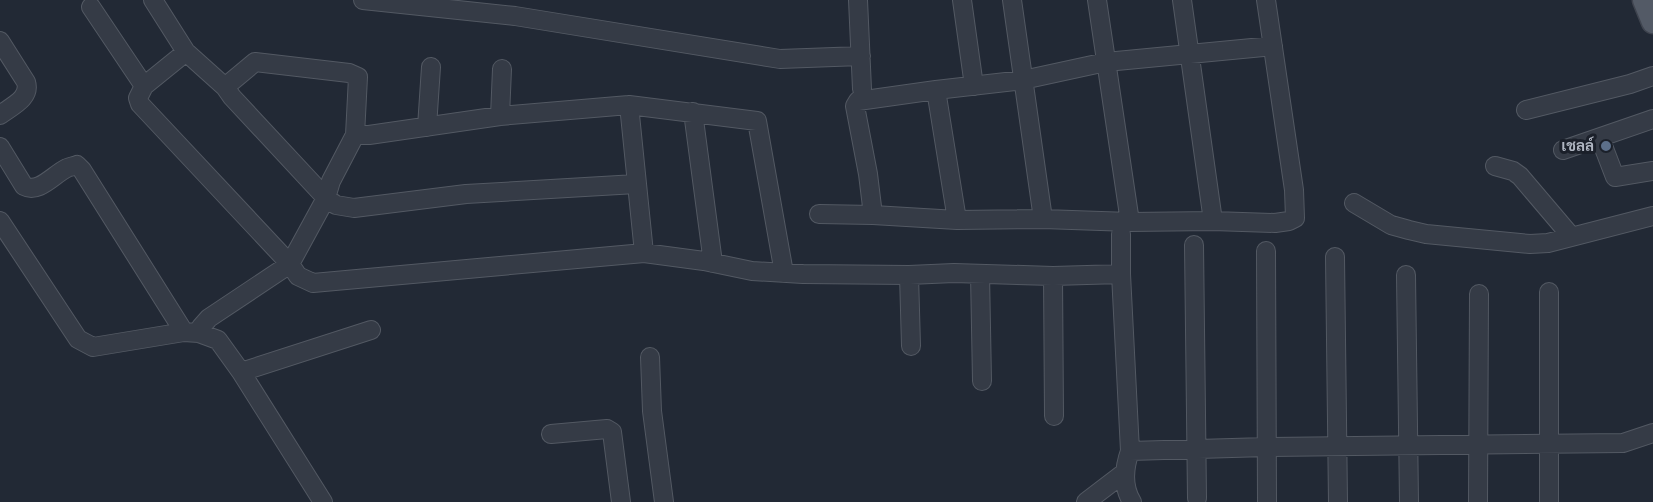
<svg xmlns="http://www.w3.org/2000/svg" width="1653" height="502" font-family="'Open Sans',Sarabun,sans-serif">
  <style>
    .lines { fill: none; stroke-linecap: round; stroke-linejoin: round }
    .minor-casing { stroke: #535963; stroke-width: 20 }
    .major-casing { stroke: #3f444f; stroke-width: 25 }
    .minor { stroke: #353b46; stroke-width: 18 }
    .major { stroke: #535a66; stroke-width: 22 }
    .service-dot { fill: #5c6f8a; stroke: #1b202a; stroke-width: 2 }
    .labels { text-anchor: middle; stroke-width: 6; stroke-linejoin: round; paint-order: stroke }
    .poi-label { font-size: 15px; font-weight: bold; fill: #b0b6c2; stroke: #1b202a; text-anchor: end }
  </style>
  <rect width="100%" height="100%" fill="#222935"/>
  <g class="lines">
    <defs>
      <path id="minor" d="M153 0 186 52
        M363 0 515 16 780 59 861 56
        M858 0 862 89
        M962 0 974 86
        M1012 0 1043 219
        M1097 0 1130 222
        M1182 0 1213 221
        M91 7 144 86 138 98 140 104 290 264 298 276 313 283 644 253 704 261 752 271 803 274 909 275 954 273 1053 276 1121 274
        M0 41 26 82C31 98 12 106 0 115
        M144 86 186 52 225 87 232 97 326 198 336 205 354 208 466 194 636 184
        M936 90 957 220
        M629 105 644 253
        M1526 110 1630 84 1653 76
        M693 112 713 263
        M500 116 502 69
        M427 127 431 67
        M355 135H369L500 116 629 105 757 121 784 273
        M1600 138 1615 177 1653 171
        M0 147 24 186C39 194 54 174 67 168 68 167 75 166 77 165L82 170 184 332
        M1563 150 1653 119
        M1495 166 1513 171 1520 176 1571 236
        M1354 203 1391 225 1409 230 1426 234 1530 244 1548 243 1653 216
        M819 214 873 215 957 220 1043 219 1130 222 1213 221 1275 223 1289 221 1295 218 1294 190 1266 0
        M873 215 868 174 855 106 858 101 936 90 1023 80 1106 62 1273 46
        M0 221 78 339 93 347 184 332 199 333 218 340 241 372 323 502
        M1121 234V274L1130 451C1124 468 1122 486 1132 502
        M1194 245 1197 498
        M1266 251 1267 502
        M1335 257 1338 502
        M980 274 982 381
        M909 275 911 346
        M1406 275 1409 502
        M1053 276 1054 416
        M1549 292V502
        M199 333 201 327 209 318 290 264 326 198 331 181 355 135 358 77 349 73 255 62 225 87
        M650 357 652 411 664 502
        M241 372 371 330
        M551 434 607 429 612 432 621 502
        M1130 451 1266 447 1623 443 1653 433
        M1086 502 1124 473
        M1478 502 1479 294"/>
      <path id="major" d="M1644 0 1653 22"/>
    </defs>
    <use href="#minor" class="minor-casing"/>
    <use href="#major" class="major-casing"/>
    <use href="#minor" class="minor"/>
    <use href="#major" class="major"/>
  </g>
  <circle class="service-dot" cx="1606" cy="146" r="6"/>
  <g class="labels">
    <g class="poi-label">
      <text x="1594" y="151">เชลล์</text>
    </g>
  </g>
</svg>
